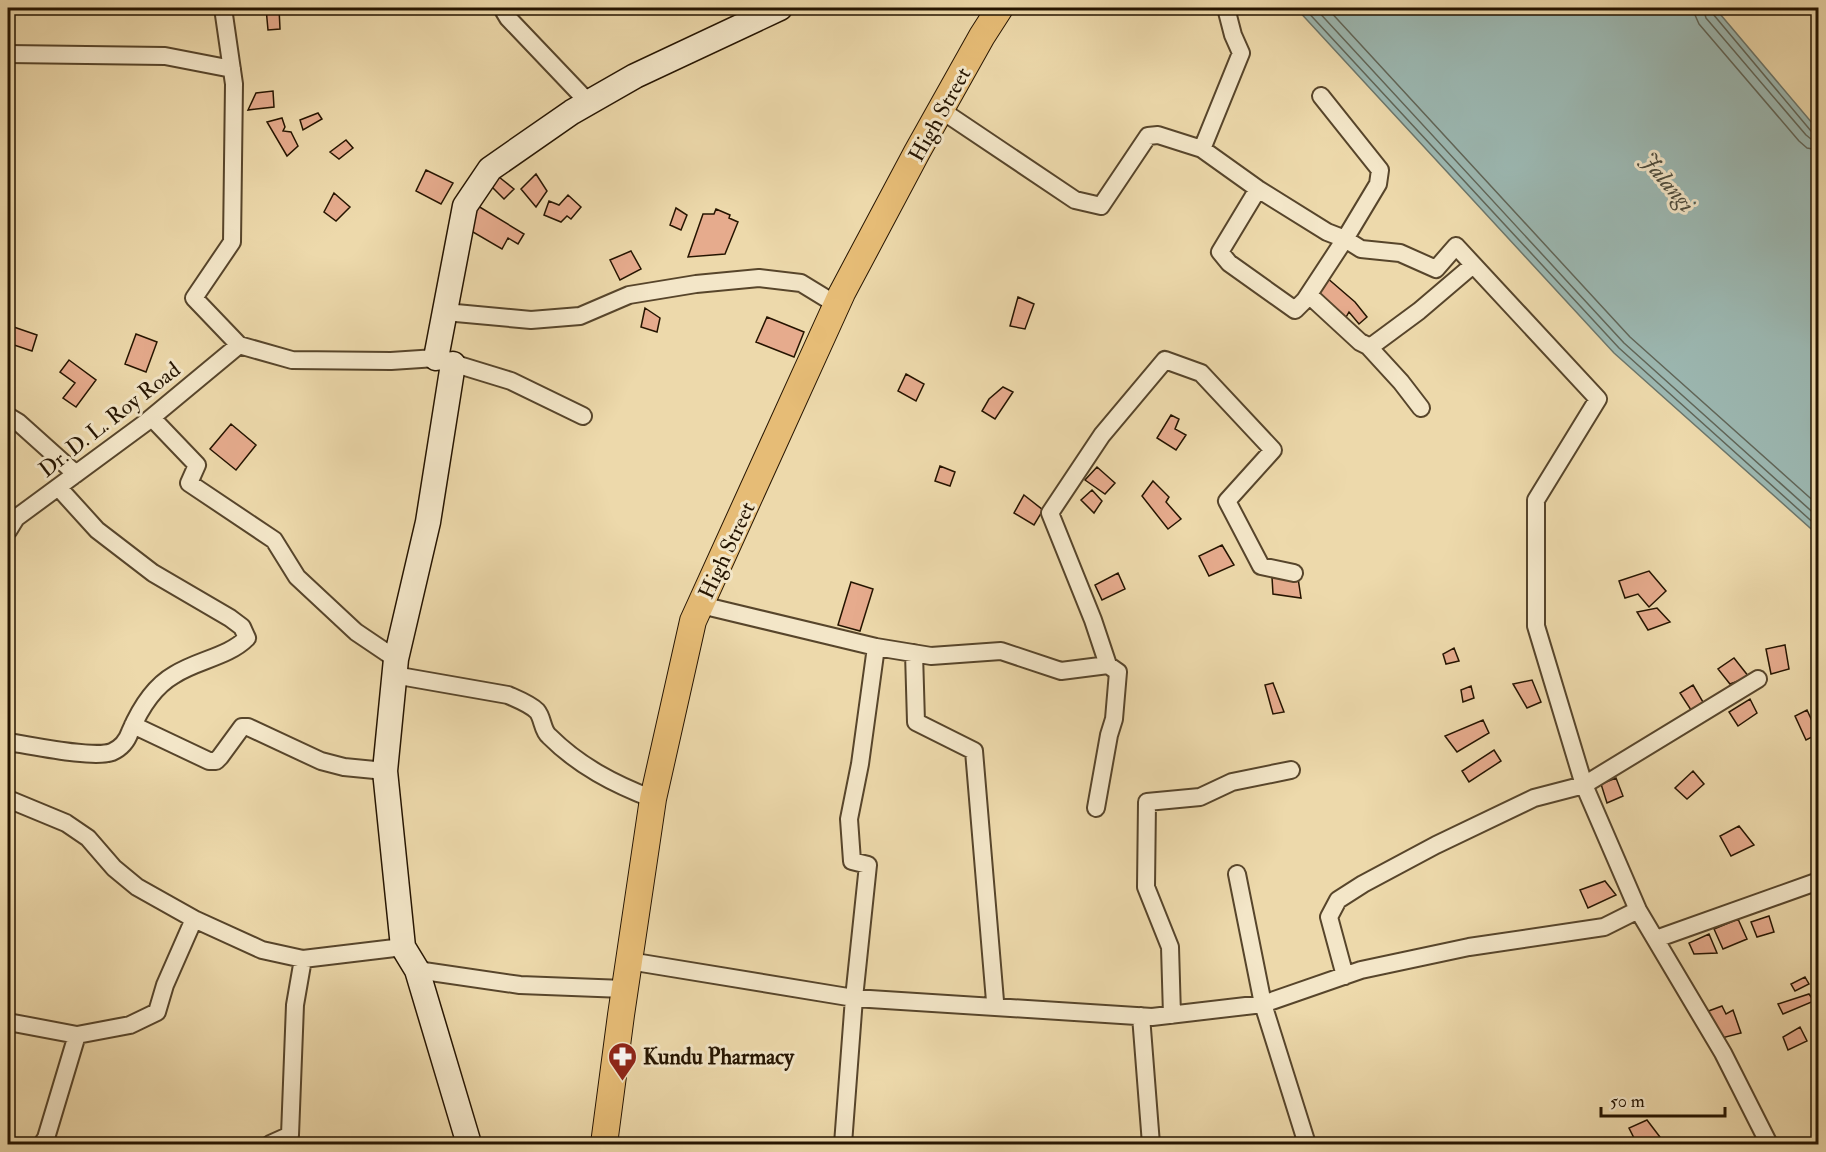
<svg xmlns="http://www.w3.org/2000/svg" width="1826" height="1152" font-family="'IM FELL Double Pica',serif">
  <style>
    .water { fill: #9cb8b2; stroke: #6c766b; stroke-width: 1.5 }
    .lines { fill: none; stroke-linecap: round; stroke-linejoin: round }
    .shore { stroke: #606659; stroke-width: 1.5 }
    .building { fill: #e6ab8d; stroke: #251400; stroke-width: 1.5 }
    .street-casing { stroke: #57452b; stroke-width: 20 }
    .secondary-casing { stroke: #251400; stroke-width: 27 }
    .primary-casing { stroke: #251400; stroke-width: 28 }
    .street { stroke: #f3e6c8; stroke-width: 16 }
    .secondary { stroke: #f3e6c8; stroke-width: 24 }
    .primary { stroke: #e6bc76; stroke-width: 26 }
    .labels { text-anchor: middle; stroke-width: 6; stroke-linejoin: round; paint-order: stroke }
    .street-label { font-size: 22px; fill: #251400; stroke: #f3e6c8 }
    .poi-label { font-size: 22px; font-weight: bold; fill: #251400; stroke: #f3e6c8; text-anchor: start }
    .water-label { font-size: 24px; font-style: italic; fill: #4f4d3e; stroke: #f3e6c8 }
  </style>
  <rect width="100%" height="100%" fill="#edd9ab"/>
  <filter id="stains"><feTurbulence type="fractalNoise" baseFrequency=".00333" numOctaves="4"/><feColorMatrix values="0 0 0 0 .2 0 0 0 0 .09 0 0 0 0 .02 0 0 0 .5 -.17"/></filter>
  <radialGradient id="worn" r=".72"><stop offset=".6" stop-color="#630" stop-opacity="0"/><stop offset="1" stop-color="#630" stop-opacity=".3"/></radialGradient>
  <path class="water" d="M1296 8H1715L1818 130V535L1614 353Z"/>
  <g class="lines">
    <path class="shore" d="M1304 8 1619 348 1818 527
      M1315 8 1624 343 1818 517
      M1327 8 1630 337 1818 505
      M1694 8 1695 15 1699 24 1799 141 1807 148 1818 150
      M1703 8 1706 18 1806 135 1811 139 1818 141
      M1711 8 1713 14 1811 131 1818 133"/>
  </g>
  <path class="building" d="M266 8H279L280 29 268 30Z
    M273 91 274 107 248 110 256 93Z
    M318 113 322 119 303 130 300 120Z
    M282 118 285 127 283 131 291 132 298 146 287 156 267 122Z
    M346 140 353 148 339 159 330 152Z
    M426 170 453 183 441 204 416 191Z
    M536 174 547 191 536 207 521 189Z
    M499 177 514 189 504 199 490 185Z
    M334 193 350 207 336 221 324 212Z
    M568 195 581 207 571 219 567 216 561 222 544 215 549 201 559 205Z
    M478 206 524 234 518 244 508 238 502 249 466 228Z
    M676 208 687 215 681 230 670 225Z
    M716 209 730 215 729 218 738 222 725 254 688 257 703 214H714Z
    M631 251 641 269 620 280 610 260Z
    M1326 277 1355 302 1367 317 1359 324 1349 312 1345 319 1313 294Z
    M1018 297 1034 304 1025 329 1010 326Z
    M645 308 660 318 657 332 641 327Z
    M767 317 804 332 794 357 756 342Z
    M8 325 37 335 32 351 8 343Z
    M136 334 157 342 146 372 125 364Z
    M69 360 96 380 76 407 63 398 75 383 60 372Z
    M906 374 924 384 916 401 898 391Z
    M1003 387 1013 392 995 419 982 411 989 399Z
    M1171 415 1179 419 1175 429 1186 435 1176 450 1157 438Z
    M231 424 256 445 236 470 210 449Z
    M940 466 955 472 950 486 935 481Z
    M1097 467 1115 483 1105 494 1085 480Z
    M1153 481 1169 497 1166 502 1181 519 1168 529 1142 496Z
    M1092 490 1102 501 1094 513 1081 500Z
    M1024 495 1043 510 1034 525 1014 513Z
    M1222 545 1234 565 1209 576 1199 556Z
    M1649 571 1666 591 1649 607 1638 594 1625 598 1619 581Z
    M1118 573 1125 589 1102 600 1095 585Z
    M1272 577 1298 578 1301 598 1273 594Z
    M851 582 873 589 860 631 838 625Z
    M1657 608 1670 622 1648 630 1637 612Z
    M1785 645 1789 669 1771 674 1766 649Z
    M1454 648 1459 661 1446 664 1443 654Z
    M1734 658 1749 677 1730 684 1718 669Z
    M1532 680 1541 702 1527 708 1513 684Z
    M1273 683 1284 712 1273 714 1265 685Z
    M1693 685 1703 702 1691 710 1680 693Z
    M1471 686 1474 698 1463 702 1461 690Z
    M1750 699 1757 713 1738 726 1729 712Z
    M1807 710 1818 734 1806 740 1795 716Z
    M1483 720 1489 733 1457 752 1445 736Z
    M1494 750 1501 761 1469 782 1462 771Z
    M1693 771 1704 784 1687 799 1675 788Z
    M1616 778 1623 796 1607 803 1601 784Z
    M1739 826 1754 845 1731 856 1720 836Z
    M1605 881 1616 895 1588 908 1580 890Z
    M1769 916 1774 932 1757 937 1751 922Z
    M1738 919 1747 939 1723 949 1714 929Z
    M1709 934 1717 953 1694 954 1689 943Z
    M1805 977 1809 984 1795 991 1791 984Z
    M1809 994 1814 1001 1783 1014 1778 1004Z
    M1722 1006 1726 1014 1733 1010 1741 1033 1722 1038 1706 1012Z
    M1800 1027 1807 1041 1788 1050 1783 1037Z
    M1647 1120 1663 1141 1656 1144H1637L1629 1128Z"/>
  <g class="lines">
    <defs>
      <path id="street" d="M223 8 234 84 232 242 194 298 239 345 292 360 391 361 436 358 511 381 583 416
        M502 8 508 18 589 103
        M8 54 165 56 232 69
        M941 110 1075 200 1101 206 1148 136 1158 135 1202 149 1258 189 1327 232 1345 239 1361 249 1400 253 1436 269 1456 246 1598 399 1536 500V626L1584 785 1638 910 1723 1053 1769 1144
        M1202 149 1241 53 1233 35 1226 8
        M1258 189 1220 252 1229 263 1295 310 1305 300 1345 239 1378 184 1380 170 1321 96
        M1309 295 1360 342 1368 346 1373 345 1419 311 1473 265
        M445 312 531 320 580 316 629 295 696 284 759 278 801 283 837 305
        M1368 346 1401 382 1421 408
        M8 416 18 422 76 474
        M152 418 197 465 189 483 274 540 297 577 356 632 396 659
        M8 531 16 518 145 423 239 345
        M701 605 876 647 931 656 1001 651 1061 671 1108 665 1118 672 1114 719 1109 735 1096 808
        M914 653 916 722 974 751 995 1001
        M1108 665 1093 620 1050 513 1102 435 1165 360 1201 373 1273 450 1227 501 1261 566 1294 573
        M394 675 508 695C517 699 530 704 537 711 543 718 542 730 549 736 579 766 614 784 653 799
        M133 725 209 761H216L220 757 242 727H248L321 761 344 767 385 771
        M8 742C30 745 93 759 112 752 121 748 127 741 130 732 139 711 153 687 174 675 197 660 228 657 247 638L242 627 230 618 153 573 97 530 58 487
        M8 799 66 823 88 838 114 868 137 887 194 919
        M1237 874 1263 1004 1307 1144
        M1656 939 1816 882 1818 883
        M629 961 854 998 1152 1017 1263 1004 1361 970 1469 947 1604 927 1638 910
        M417 970 520 985 624 989
        M1345 976 1329 917 1338 900 1363 884 1436 845 1534 798 1584 785 1758 679
        M1172 1015 1170 947 1146 887 1147 802 1200 797 1232 782 1291 770
        M1141 1016 1151 1144
        M8 1022 77 1035
        M42 1144 46 1138 77 1035 130 1025 157 1012 165 985 194 919 262 950 303 959 403 947
        M270 1144 290 1135 295 1005 303 959
        M843 1144 854 998 868 865 852 861 849 819 860 764 876 647"/>
      <path id="secondary" d="M436 358 465 206 490 169 572 112 635 76 780 8
        M453 364 428 522 396 659 385 771 403 947 417 970 469 1144"/>
      <path id="primary" d="M604 1144 621 1015 653 799 693 621 842 293 917 152 982 36 1000 8"/>
    </defs>
    <use href="#street" class="street-casing"/>
    <use href="#secondary" class="secondary-casing"/>
    <use href="#primary" class="primary-casing"/>
    <use href="#street" class="street"/>
    <use href="#secondary" class="secondary"/>
    <use href="#primary" class="primary"/>
  </g>
  <defs>
    <symbol id="pharmacy-pin" viewBox="-11 -11 22 30"><path d="M0 17L-7.5 6A9.5 9.5 0 1 1 7.5 6Z" fill="#8f2418" stroke="#f3e6c8"/><path d="M-2-6h4v4h4v4h-4v4h-4v-4h-4v-4h4Z" fill="#fff"/></symbol>
  </defs>
  <g fill-rule="evenodd">
    <use href="#pharmacy-pin" x="606" y="1040" width="33" height="45"/>
  </g>
  <g class="labels">
    <g class="street-label">
      <text transform="translate(939 114) rotate(-61)" y="8">High Street</text>
      <text transform="translate(109 419) rotate(-38)" y="8">Dr. D. L. Roy Road</text>
      <text transform="translate(726 550) rotate(-65)" y="8">High Street</text>
    </g>
    <g class="poi-label">
      <text x="643" y="1064">Kundu Pharmacy</text>
    </g>
    <g class="water-label">
      <text transform="translate(1668 182) rotate(50)" y="8">Jalangi</text>
    </g>
  </g>
  <rect width="1826" height="1152" fill="none" stroke="#edd9ab" stroke-width="30"/>
  <rect x="9" y="9" width="1808" height="1134" fill="none" stroke="#251400" stroke-width="3"/>
  <rect x="15" y="15" width="1796" height="1122" fill="none" stroke="#251400" stroke-width="1.5"/>
  <path d="M1601 1107v9h124v-9" fill="none" stroke="#251400" stroke-width="3"/>
  <text x="1610" y="1107" font-size="18" fill="#251400" stroke="#f3e6c8" stroke-width="4.5" paint-order="stroke">50 m</text>
  <rect width="100%" height="100%" filter="url(#stains)"/>
  <rect width="100%" height="100%" fill="url(#worn)"/>
</svg>
